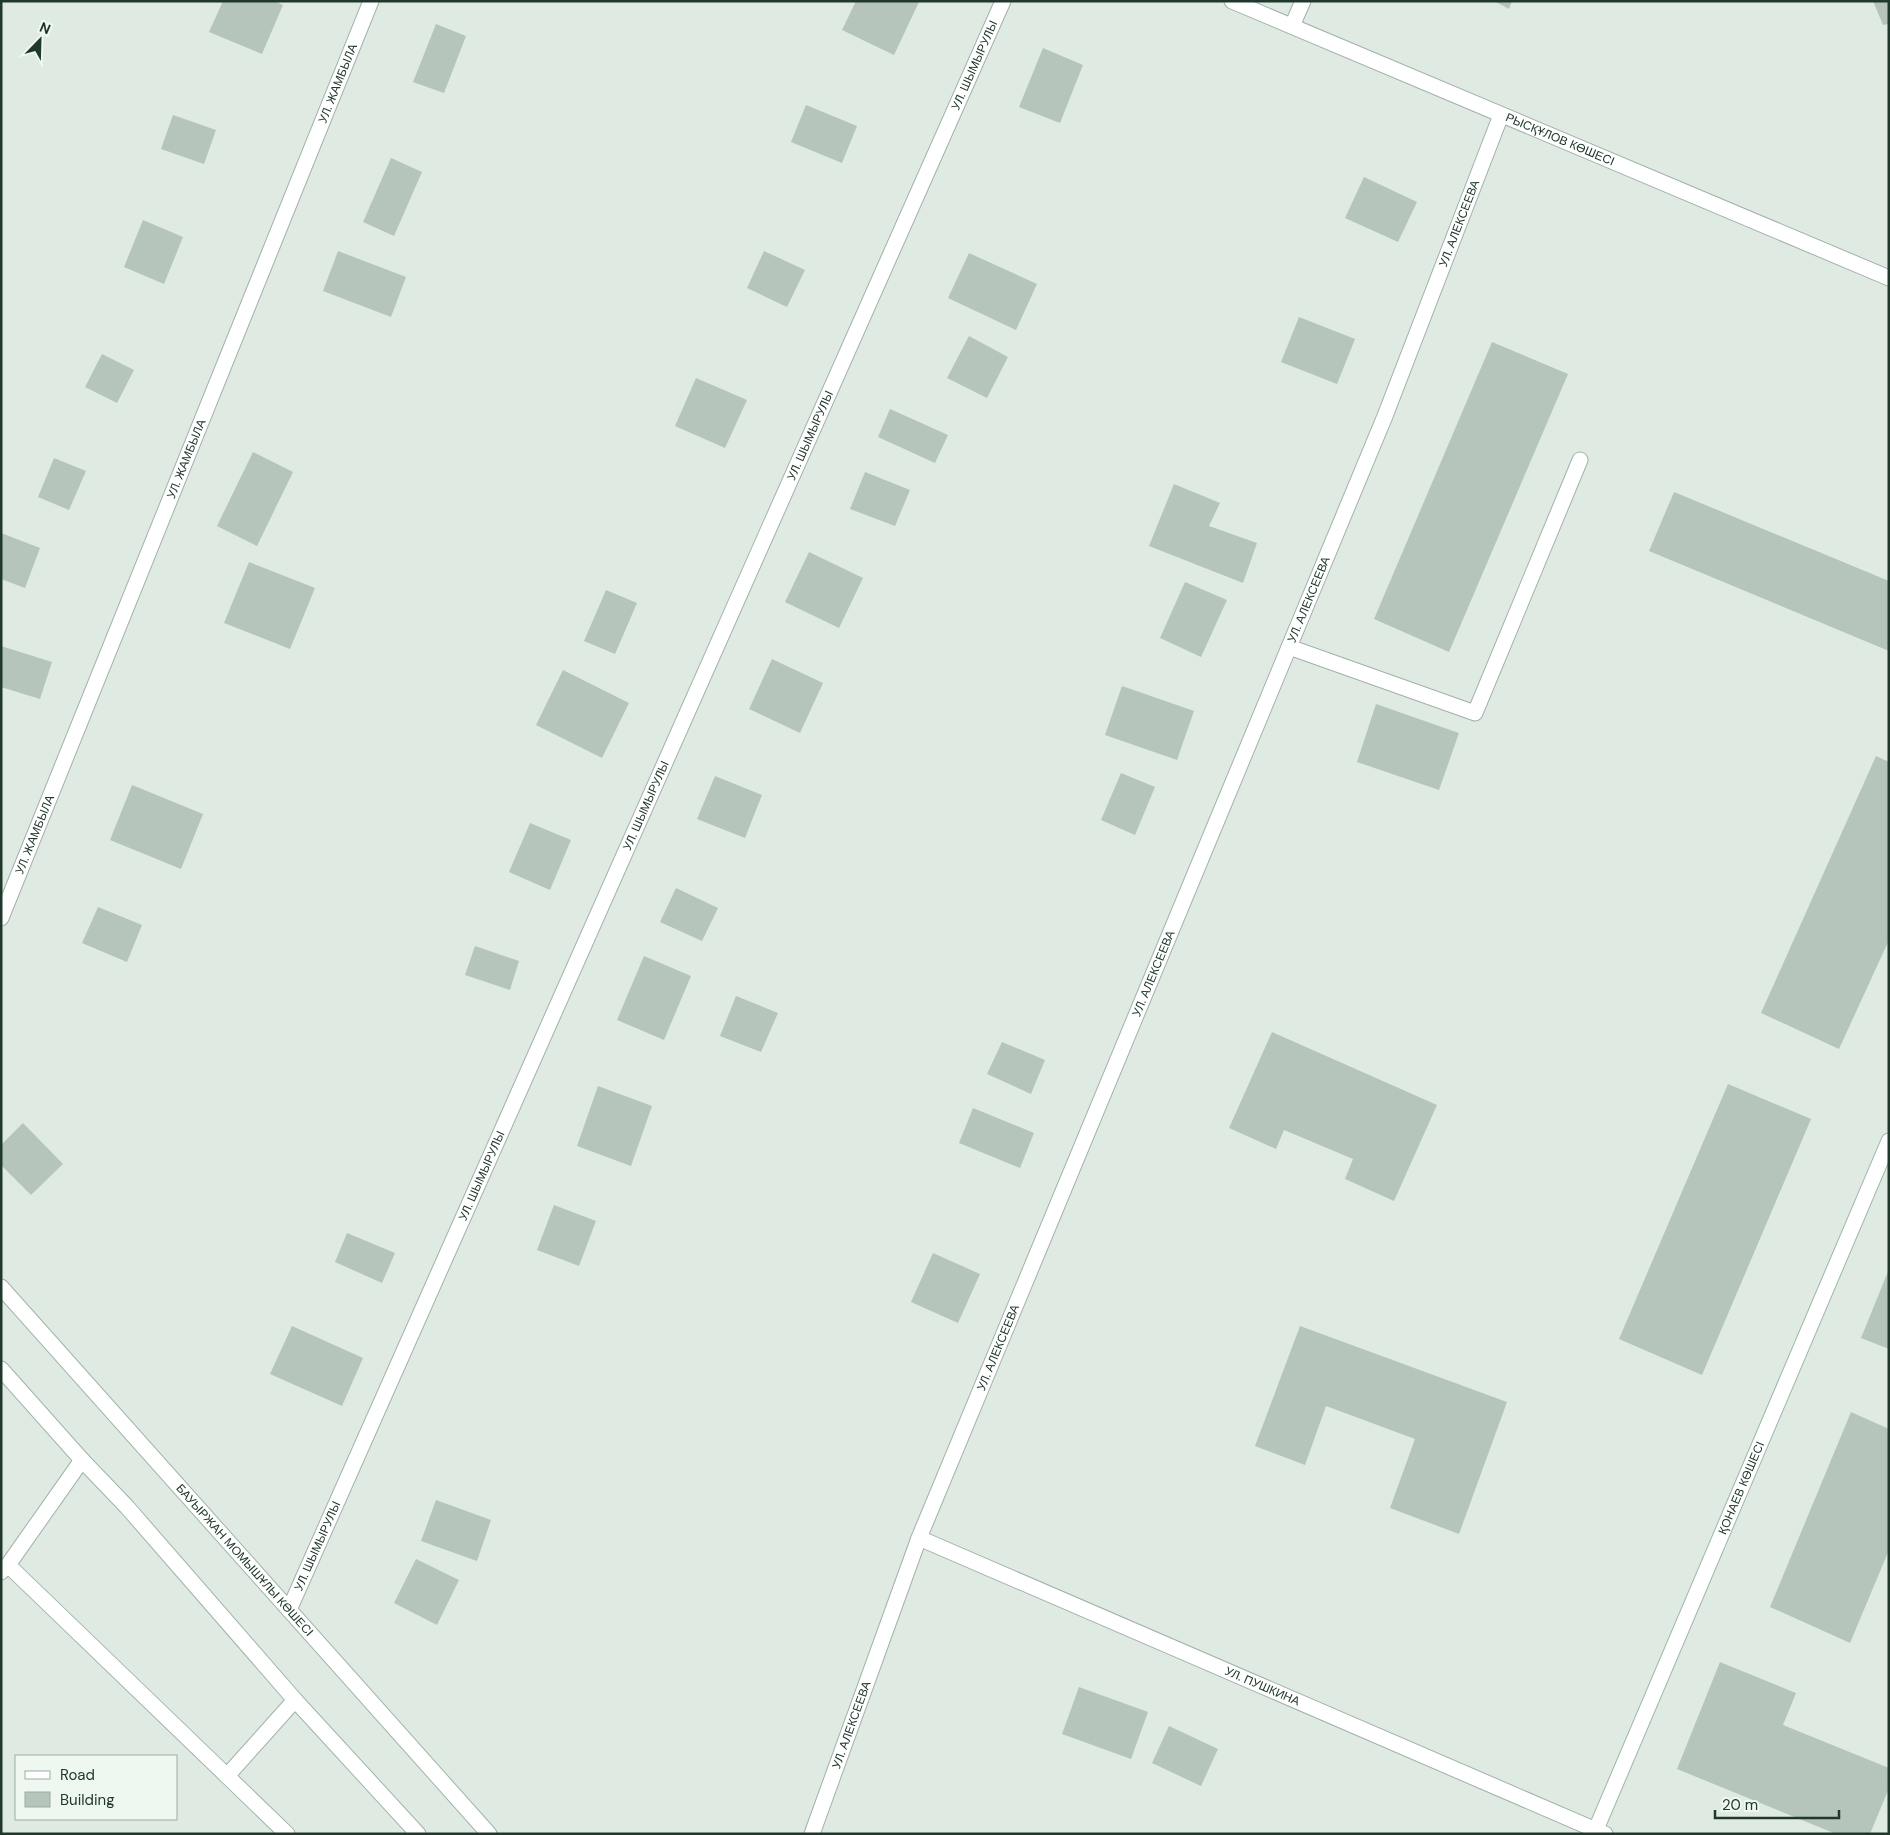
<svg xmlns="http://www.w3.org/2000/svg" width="1890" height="1835" font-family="'DM Sans',sans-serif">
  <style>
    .building { fill: #b5c5bb }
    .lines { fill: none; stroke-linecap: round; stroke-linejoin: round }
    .lane-casing { stroke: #a2b1a9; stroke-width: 17 }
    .street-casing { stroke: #a2b1a9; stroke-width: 17 }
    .secondary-casing { stroke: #9fb5a8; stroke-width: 17 }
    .lane { stroke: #fff; stroke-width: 15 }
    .street { stroke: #fff; stroke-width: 15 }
    .secondary { stroke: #fff; stroke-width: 15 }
    .labels { text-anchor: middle; stroke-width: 4; stroke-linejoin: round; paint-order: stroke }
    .street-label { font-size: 12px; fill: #21392d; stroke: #eff7f1 }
  </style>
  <rect width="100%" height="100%" fill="#dfeae3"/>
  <path class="building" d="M223 1H274L283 5 262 54 209 32Z
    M856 1 919 2 894 55 842 30Z
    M1494 1H1512L1509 9Z
    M1873 1H1889V24L1883 25Z
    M436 24 466 36 444 93 413 82Z
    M1043 48 1083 65 1060 123 1019 107Z
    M806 105 857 126 842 163 791 142Z
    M173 115 216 130 204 164 161 149Z
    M391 158 422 172 394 236 363 222Z
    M1364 177 1417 202 1398 242 1345 218Z
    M143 220 183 237 164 284 124 267Z
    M338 251 406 277 391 317 323 291Z
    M764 251 805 270 787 307 747 288Z
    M969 253 1037 284 1016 330 948 298Z
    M1299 317 1355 339 1337 384 1281 362Z
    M969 336 1008 357 987 398 947 378Z
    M1492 342 1568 374 1449 652 1374 619Z
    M102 354 134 370 117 403 85 387Z
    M696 378 747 400 725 448 675 426Z
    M890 409 948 435 935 463 878 437Z
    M253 452 293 472 257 546 217 526Z
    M54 458 86 471 69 510 38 497Z
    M865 472 910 490 895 526 850 509Z
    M1174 484 1220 503 1209 526 1257 543 1243 583 1149 546Z
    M1674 492 1889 581V651L1649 551Z
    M1 533 40 548 25 588 1 579Z
    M809 552 863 578 839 628 785 602Z
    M249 562 315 588 290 649 224 623Z
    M1185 582 1227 600 1201 657 1160 638Z
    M606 590 637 603 615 654 584 641Z
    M1 646 52 662 40 699 1 687Z
    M772 659 823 683 800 733 749 709Z
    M563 670 629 703 602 758 536 725Z
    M1122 686 1194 711 1177 760 1105 735Z
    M1376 704 1459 733 1439 790 1357 762Z
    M1876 756 1889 762V940L1839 1049 1761 1013Z
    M1121 773 1155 787 1135 835 1101 820Z
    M715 776 762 795 745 838 697 819Z
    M132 785 203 814 181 869 110 840Z
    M530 823 571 840 550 890 509 872Z
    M676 888 718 908 702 941 660 922Z
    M98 907 142 925 127 962 82 943Z
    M475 946 519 961 510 990 465 975Z
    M644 956 691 976 664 1040 617 1020Z
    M736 996 778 1013 761 1052 720 1036Z
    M1272 1032 1437 1105 1394 1201 1345 1179 1353 1159 1284 1130 1276 1149 1229 1128Z
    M1002 1042 1045 1060 1031 1094 987 1074Z
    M1728 1084 1811 1119 1702 1375 1619 1339Z
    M598 1086 652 1106 631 1166 577 1146Z
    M973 1108 1034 1133 1020 1168 959 1143Z
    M23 1123 63 1164 31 1195 1 1165V1145Z
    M554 1205 596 1221 579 1266 537 1250Z
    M347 1233 395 1253 382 1283 335 1262Z
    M933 1253 980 1274 958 1323 911 1302Z
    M1889 1269V1349L1861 1338Z
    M292 1326 363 1358 342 1406 270 1374Z
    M1300 1326 1507 1402 1459 1534 1390 1508 1415 1439 1326 1406 1305 1465 1255 1446Z
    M1851 1412 1889 1429V1550L1850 1643 1770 1607Z
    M436 1500 491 1520 477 1561 421 1541Z
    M416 1559 459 1580 437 1625 394 1603Z
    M1720 1662 1796 1693 1783 1725 1889 1768V1788L1870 1834H1836L1677 1769Z
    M1079 1687 1148 1712 1131 1759 1062 1734Z
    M1169 1726 1218 1749 1201 1786 1152 1763Z"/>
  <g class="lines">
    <defs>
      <path id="lane" d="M82 1460 8 1565 227 1776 295 1700"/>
      <g id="street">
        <path id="s1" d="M1232 1 1889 278"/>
        <path d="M1292 26 1303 1"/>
        <path d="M1289 647 1475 713 1580 460"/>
        <path id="s2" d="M1 918 371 1"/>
        <path id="s3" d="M919 1538 1605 1834"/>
        <path d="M1 1572 8 1565"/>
        <path id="s4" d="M289 1610 1003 1"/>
        <path d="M227 1776 287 1834"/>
        <path id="s5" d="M812 1834 919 1538 1385 416 1501 115"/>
      </g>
      <g id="secondary">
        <path id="s6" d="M1 1287 489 1834"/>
        <path d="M1 1369 82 1460 127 1507 295 1700 418 1834"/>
        <path id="s7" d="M1594 1834 1889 1141"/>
      </g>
    </defs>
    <use href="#lane" class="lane-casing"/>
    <use href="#street" class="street-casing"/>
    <use href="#secondary" class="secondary-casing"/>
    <use href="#lane" class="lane"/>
    <use href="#street" class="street"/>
    <use href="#secondary" class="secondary"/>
  </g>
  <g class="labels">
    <g class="street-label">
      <text dy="4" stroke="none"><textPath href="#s4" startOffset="1690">УЛ. ШЫМЫРУЛЫ</textPath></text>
      <text dy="4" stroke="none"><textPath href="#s2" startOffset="900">УЛ. ЖАМБЫЛА</textPath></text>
      <text dy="4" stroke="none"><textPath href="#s1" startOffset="356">РЫСҚҰЛОВ КӨШЕСІ</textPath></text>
      <text dy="4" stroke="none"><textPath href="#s5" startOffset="1736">УЛ. АЛЕКСЕЕВА</textPath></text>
      <text dy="4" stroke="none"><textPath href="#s4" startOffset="1285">УЛ. ШЫМЫРУЛЫ</textPath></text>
      <text dy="4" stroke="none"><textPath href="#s2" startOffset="495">УЛ. ЖАМБЫЛА</textPath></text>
      <text dy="4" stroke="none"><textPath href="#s5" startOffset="1331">УЛ. АЛЕКСЕЕВА</textPath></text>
      <text dy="4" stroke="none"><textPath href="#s4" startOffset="880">УЛ. ШЫМЫРУЛЫ</textPath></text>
      <text dy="4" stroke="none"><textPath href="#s2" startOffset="90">УЛ. ЖАМБЫЛА</textPath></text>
      <text dy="4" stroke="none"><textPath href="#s5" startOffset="926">УЛ. АЛЕКСЕЕВА</textPath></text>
      <text dy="4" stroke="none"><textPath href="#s4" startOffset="475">УЛ. ШЫМЫРУЛЫ</textPath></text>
      <text dy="4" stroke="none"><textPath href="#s5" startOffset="521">УЛ. АЛЕКСЕЕВА</textPath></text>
      <text dy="4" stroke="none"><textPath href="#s7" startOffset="376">ҚОНАЕВ КӨШЕСІ</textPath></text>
      <text dy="4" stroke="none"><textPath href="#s4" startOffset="70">УЛ. ШЫМЫРУЛЫ</textPath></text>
      <text dy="4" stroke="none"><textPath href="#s6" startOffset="366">БАУЫРЖАН МОМЫШҰЛЫ КӨШЕСІ</textPath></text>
      <text dy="4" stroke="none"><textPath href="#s3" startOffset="374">УЛ. ПУШКИНА</textPath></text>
      <text dy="4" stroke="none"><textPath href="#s5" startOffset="116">УЛ. АЛЕКСЕЕВА</textPath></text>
    </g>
  </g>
  <rect width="1890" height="1835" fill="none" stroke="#21392d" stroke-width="5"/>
  <rect x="15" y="1755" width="162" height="65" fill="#eff7f1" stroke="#9daba3"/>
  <rect x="25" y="1771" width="25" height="8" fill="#ffffff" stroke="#9daba3"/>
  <text x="60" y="1780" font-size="15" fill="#21392d">Road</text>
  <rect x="25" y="1792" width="25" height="15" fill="#b5c5bb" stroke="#9daba3"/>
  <text x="60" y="1805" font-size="15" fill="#21392d">Building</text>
  <g transform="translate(40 40) rotate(23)" stroke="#eff7f1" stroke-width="4" paint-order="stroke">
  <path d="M0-4L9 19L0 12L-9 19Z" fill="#21392d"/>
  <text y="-8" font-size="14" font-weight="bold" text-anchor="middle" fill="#21392d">N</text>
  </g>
  <path d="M1715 1810v8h124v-8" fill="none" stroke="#21392d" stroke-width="2.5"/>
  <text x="1722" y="1810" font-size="15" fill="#21392d" stroke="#eff7f1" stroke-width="4" paint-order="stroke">20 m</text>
</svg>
